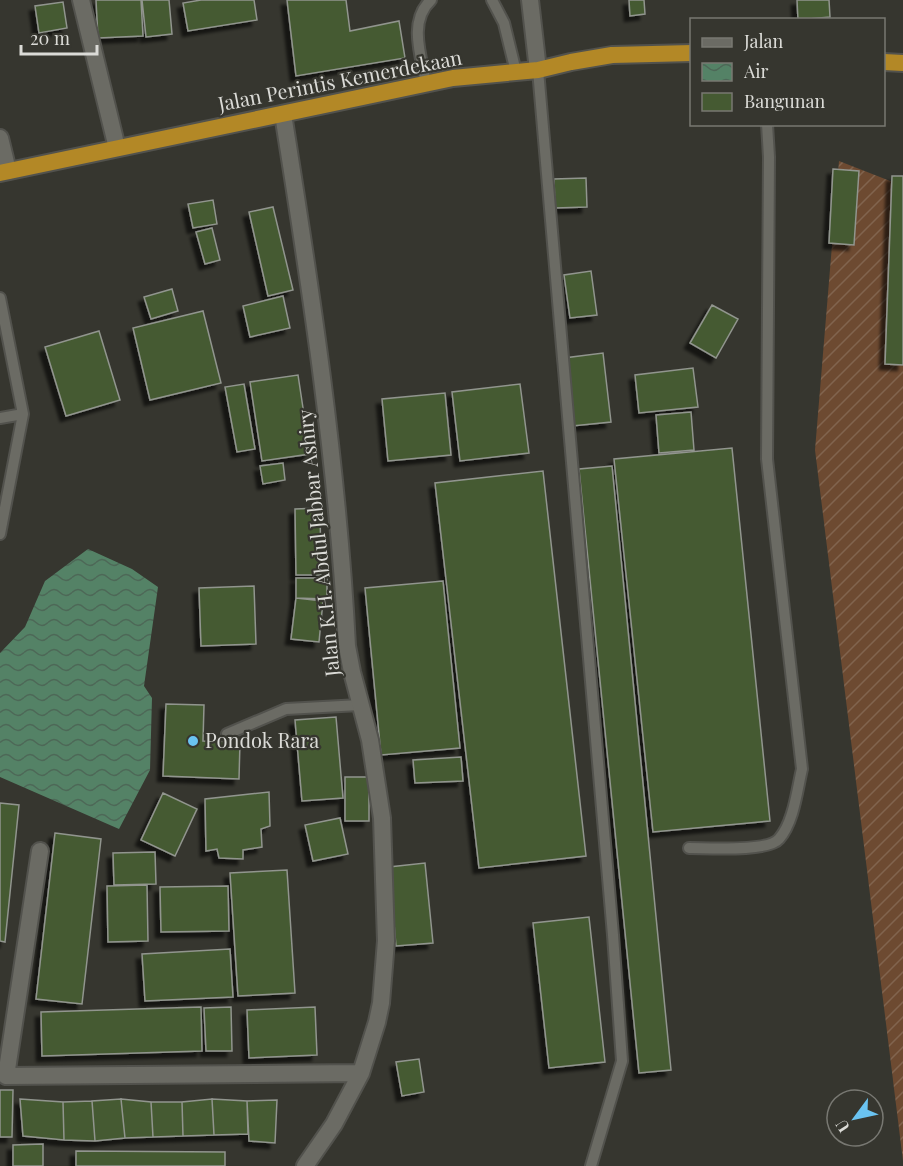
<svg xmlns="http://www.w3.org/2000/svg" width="903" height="1166" font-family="'Playfair Display',serif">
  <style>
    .garden { fill: url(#garden-furrows) }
    .water { fill: url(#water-waves) }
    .building { fill: #455a32; stroke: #91958e; stroke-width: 1.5; filter: url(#shadow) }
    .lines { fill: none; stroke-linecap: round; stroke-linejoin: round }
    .service-casing { stroke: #52524d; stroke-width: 14 }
    .minor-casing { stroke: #52524d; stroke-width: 20 }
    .trunk-casing { stroke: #52524d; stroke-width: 20 }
    .service { stroke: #6b6b64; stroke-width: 10 }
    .minor { stroke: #6b6b64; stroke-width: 16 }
    .trunk { stroke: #b38826; stroke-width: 16 }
    .poi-dot { fill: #6ac3f1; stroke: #36362f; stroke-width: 2 }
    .labels { text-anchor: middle; stroke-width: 4.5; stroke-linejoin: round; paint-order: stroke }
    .street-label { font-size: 20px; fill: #dbdbd7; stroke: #36362f }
    .poi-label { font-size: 20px; fill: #dbdbd7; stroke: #36362f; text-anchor: start }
  </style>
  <defs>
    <pattern id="garden-furrows" width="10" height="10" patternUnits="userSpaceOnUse" patternTransform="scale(1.5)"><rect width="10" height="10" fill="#6d4a31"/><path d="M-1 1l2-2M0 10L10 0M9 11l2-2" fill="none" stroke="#81644e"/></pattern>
    <pattern id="water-waves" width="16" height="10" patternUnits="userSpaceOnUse" patternTransform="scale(1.5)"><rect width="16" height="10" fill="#548266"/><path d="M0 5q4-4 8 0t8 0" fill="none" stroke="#4d6857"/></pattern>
    <filter id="shadow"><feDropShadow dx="-5.5" dy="5.5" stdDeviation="1.5" flood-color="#0009"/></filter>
  </defs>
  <rect width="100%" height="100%" fill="#36362f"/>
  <path class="garden" d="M839 161 903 186V1161L815 450Z"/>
  <path class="water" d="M88 549 132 569 158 587 144 686 152 698 150 770 119 829 0 777V653L25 627 45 581Z"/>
  <path class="building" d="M96 0H141L143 36 98 38Z
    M142 0H169L172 34 146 37Z
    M201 0H254L257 20 188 31 183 3Z
    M287 0H346L350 31 399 21 405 58 296 76Z
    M629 0H644L645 14 630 16Z
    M797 0H829L830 17 798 20Z
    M63 2 67 28 39 33 35 6Z
    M833 169 859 171 854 245 829 243Z
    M892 176H903V365L885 364Z
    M586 178 587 207 555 208 554 179Z
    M213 200 217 224 193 228 188 204Z
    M273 207 293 290 268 296 249 212Z
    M212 228 220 260 205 264 196 232Z
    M591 271 597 315 570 318 564 275Z
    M172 289 178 311 151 319 144 297Z
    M283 296 290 328 250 337 243 306Z
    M712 305 738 319 716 358 690 343Z
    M203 311 221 383 150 400 133 328Z
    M99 331 120 400 66 416 45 347Z
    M603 353 611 422 572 426 564 358Z
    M693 368 698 407 639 413 635 375Z
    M298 375 310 454 262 461 250 382Z
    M244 384 255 449 237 452 225 387Z
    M520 384 529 453 460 461 452 392Z
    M445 393 451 455 388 461 382 399Z
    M691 412 694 450 659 453 656 415Z
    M732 448 770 821 653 832 614 459Z
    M283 463 285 480 263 484 260 466Z
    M612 466 671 1070 639 1073 579 469Z
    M543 471 586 856 479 868 435 483Z
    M320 508 321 575H296L295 509Z
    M296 578H327V599L296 598Z
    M443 581 460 748 381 755 365 588Z
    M254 586 256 644 201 646 199 588Z
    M296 598 323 601 319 642 291 639Z
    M166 704 204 705 203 741 240 742 239 779 163 776Z
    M336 717 343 798 302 801 295 720Z
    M461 757 463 781 415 783 413 760Z
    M345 777H369V821H345Z
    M269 792 270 826 261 829 262 847 243 850V859L219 858 217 849 206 851 205 799Z
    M163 793 197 809 175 856 141 840Z
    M0 803 19 805 5 942 0 941Z
    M340 818 348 854 313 861 305 825Z
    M55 833 101 839 82 1004 36 999Z
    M155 852 156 884 114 885 113 853Z
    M425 863 433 943 396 946 389 867Z
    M287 870 295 993 238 996 230 873Z
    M147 885 148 941 108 942 107 886Z
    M228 886 229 931 161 932 160 887Z
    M589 917 605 1062 549 1068 533 923Z
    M230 949 233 997 145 1001 142 954Z
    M201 1007 202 1051 42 1056 41 1012Z
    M231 1007 232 1051H206L204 1008Z
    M315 1007 317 1055 249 1058 247 1010Z
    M419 1059 424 1092 402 1096 396 1062Z
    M0 1090H13L12 1137H0Z
    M20 1099 63 1102 64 1140 23 1136Z
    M121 1099 151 1102 153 1137 125 1138Z
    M121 1099 125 1138 95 1141 92 1101Z
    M212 1099 247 1101 248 1134 214 1135Z
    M212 1099 214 1135 183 1136 182 1102Z
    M277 1100 275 1143 249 1141 247 1101Z
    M92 1101 95 1141 64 1140 63 1102Z
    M151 1102H182L183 1136 153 1137Z
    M43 1144V1166H13V1145Z
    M76 1151 225 1152V1166H76Z"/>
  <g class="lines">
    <defs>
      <path id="service" d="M492 0 504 23 516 72
        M538 70 613 935 622 1061 591 1166
        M426 83C421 56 408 21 431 0
        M0 298 23 414 0 534
        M0 418 23 414
        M227 734 286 709 360 705
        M689 848C708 848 768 852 779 839 794 822 797 790 802 769L767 459 769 157 767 124"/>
      <path id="minor" d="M81 0 117 148
        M530 0 538 70
        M283 114C311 290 338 467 347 646L352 672 370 740 382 818 386 941 381 1003 377 1022 361 1073 334 1124 305 1166
        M0 138 8 171
        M40 851 6 1076 361 1073"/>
      <path id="trunk" d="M884 62 903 63
        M0 173 453 78 538 70 571 62 612 55 692 53"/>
    </defs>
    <use href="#service" class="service-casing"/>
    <use href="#minor" class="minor-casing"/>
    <use href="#trunk" class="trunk-casing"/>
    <use href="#service" class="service"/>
    <use href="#minor" class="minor"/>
    <use href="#trunk" class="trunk"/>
  </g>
  <circle class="poi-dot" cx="193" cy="741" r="6"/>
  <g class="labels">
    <g class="street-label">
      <text transform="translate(340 81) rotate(-11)" y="7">Jalan Perintis Kemerdekaan</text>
      <text transform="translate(319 543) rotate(-96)" y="7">Jalan K.H. Abdul Jabbar Ashiry</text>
    </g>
    <g class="poi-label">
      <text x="205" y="748">Pondok Rara</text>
    </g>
  </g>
  <rect x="690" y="18" width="195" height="108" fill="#36362f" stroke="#787872" stroke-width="1.5"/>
  <rect x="702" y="38" width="30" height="9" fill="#6b6b64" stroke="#787872" stroke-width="1.5"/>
  <text x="744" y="48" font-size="18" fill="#dbdbd7">Jalan</text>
  <rect x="702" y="63" width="30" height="18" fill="url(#water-waves)" stroke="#787872" stroke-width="1.5"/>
  <text x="744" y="78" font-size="18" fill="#dbdbd7">Air</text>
  <rect x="702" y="93" width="30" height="18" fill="#455a32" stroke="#787872" stroke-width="1.5"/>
  <text x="744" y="108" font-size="18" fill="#dbdbd7">Bangunan</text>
  <g transform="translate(855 1118) rotate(237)"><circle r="28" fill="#36362f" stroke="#787872" stroke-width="1.5"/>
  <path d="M0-4.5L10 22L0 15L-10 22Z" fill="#6ac3f1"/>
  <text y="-9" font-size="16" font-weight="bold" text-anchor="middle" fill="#dbdbd7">U</text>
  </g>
  <path d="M21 45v9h76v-9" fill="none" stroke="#dbdbd7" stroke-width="3"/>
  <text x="30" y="45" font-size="18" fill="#dbdbd7" stroke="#36362f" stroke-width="4.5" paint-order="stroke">20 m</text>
</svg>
